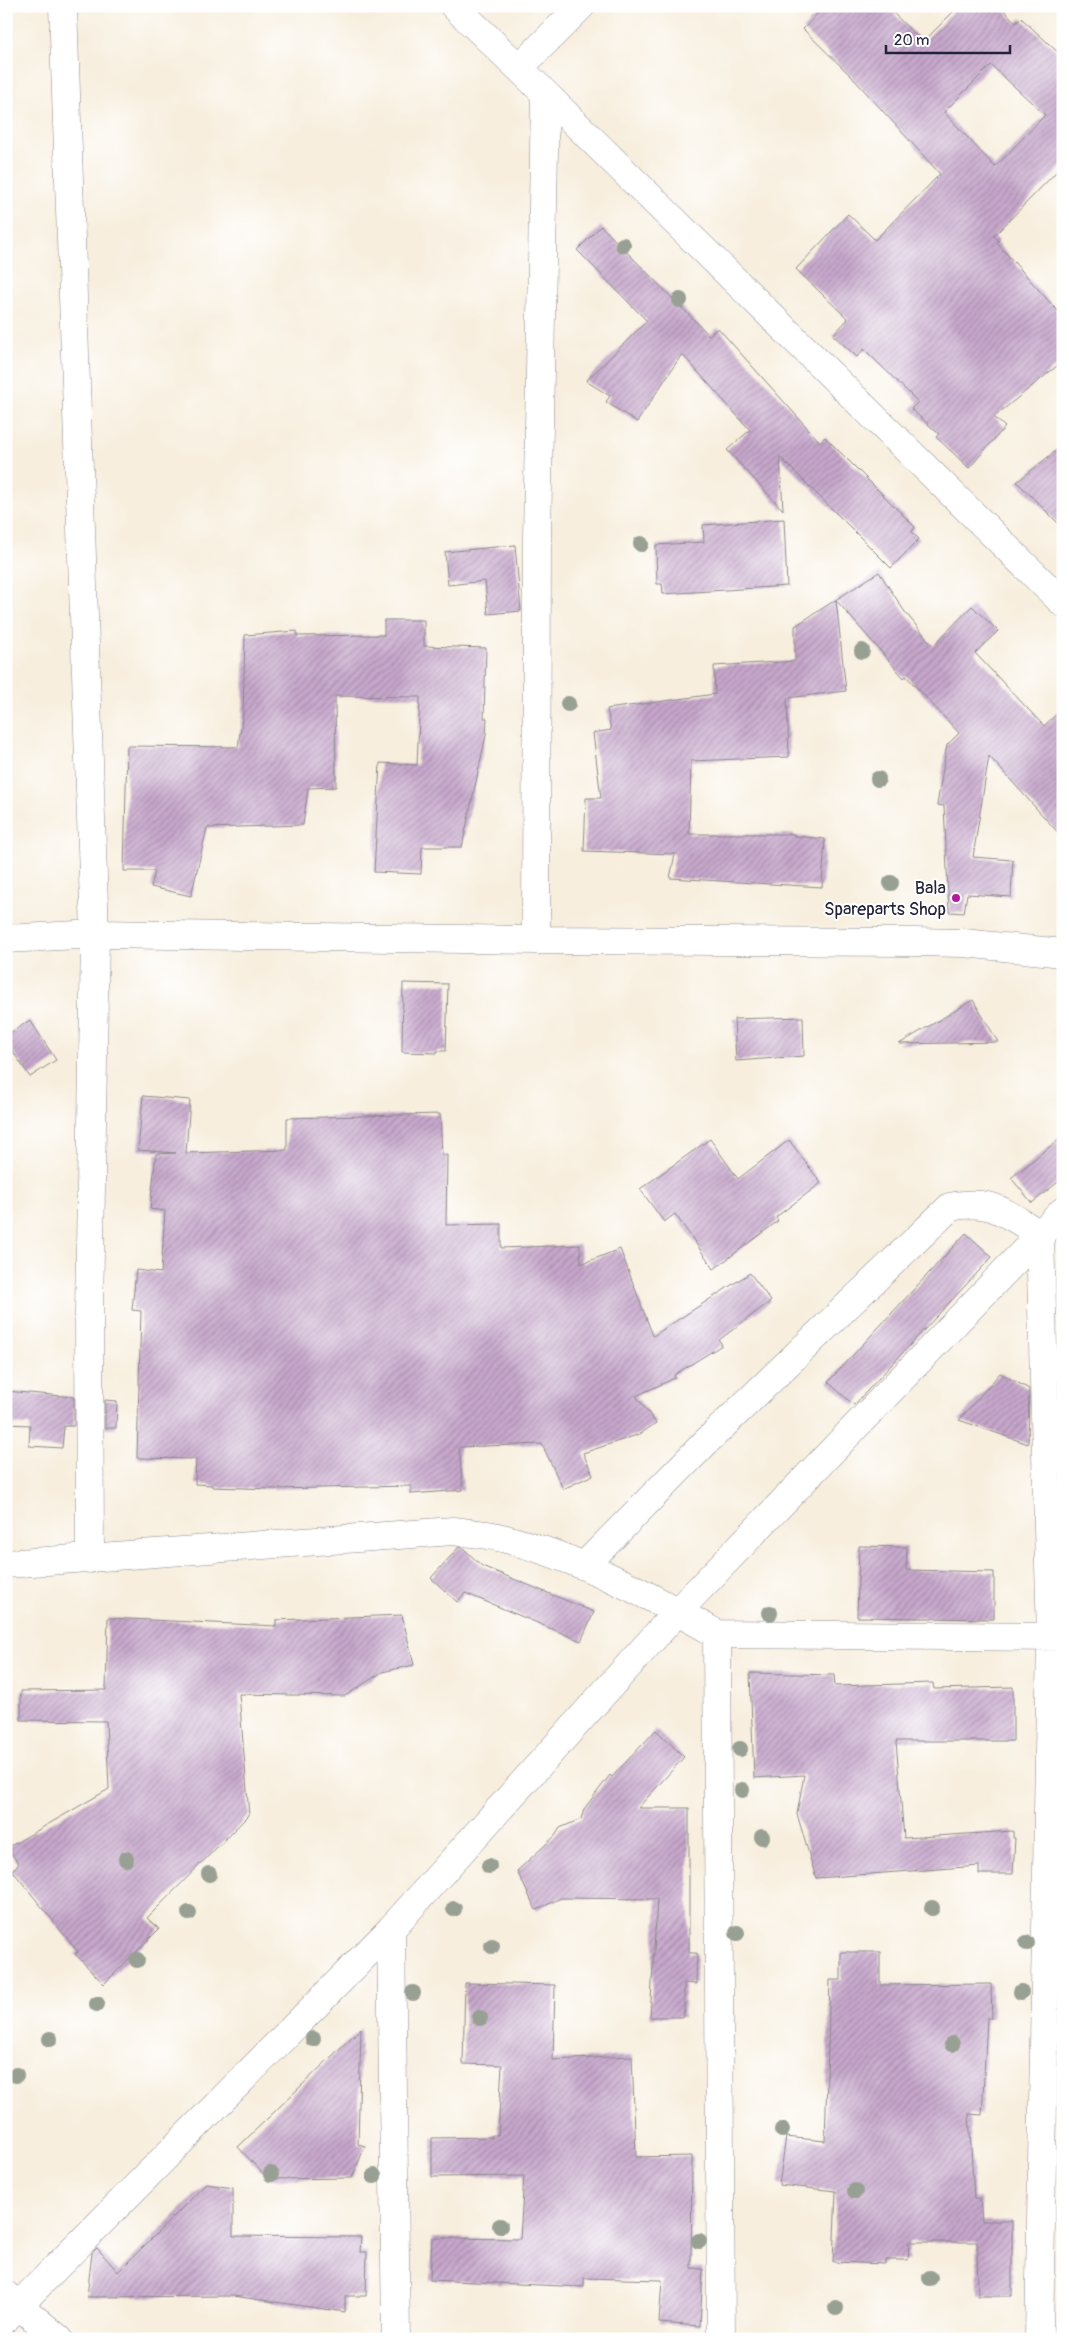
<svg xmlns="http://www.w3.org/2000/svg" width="1069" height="2345" font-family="Pangolin,sans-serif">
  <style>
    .building { fill: url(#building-hatch); fill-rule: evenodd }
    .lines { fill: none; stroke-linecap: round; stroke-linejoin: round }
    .minor-casing { stroke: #8c888c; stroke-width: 29 }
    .tertiary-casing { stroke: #8c888c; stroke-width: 29 }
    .minor { stroke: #fff; stroke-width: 28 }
    .tertiary { stroke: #fff; stroke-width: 28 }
    .tree { fill: #98a093 }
    .poi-dot { fill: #b5179e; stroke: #fff; stroke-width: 2 }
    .labels { text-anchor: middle; stroke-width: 4; stroke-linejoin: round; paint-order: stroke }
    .poi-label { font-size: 18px; fill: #22223b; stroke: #fff; text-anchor: end }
  </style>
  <defs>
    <pattern id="building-hatch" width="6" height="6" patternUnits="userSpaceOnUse" patternTransform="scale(1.25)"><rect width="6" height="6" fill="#c7a8cc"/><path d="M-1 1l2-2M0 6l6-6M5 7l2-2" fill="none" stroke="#a188a7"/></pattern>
  </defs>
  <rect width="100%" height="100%" fill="#fff"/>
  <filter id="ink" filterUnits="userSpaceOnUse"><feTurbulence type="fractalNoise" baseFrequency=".02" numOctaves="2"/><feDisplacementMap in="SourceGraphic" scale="10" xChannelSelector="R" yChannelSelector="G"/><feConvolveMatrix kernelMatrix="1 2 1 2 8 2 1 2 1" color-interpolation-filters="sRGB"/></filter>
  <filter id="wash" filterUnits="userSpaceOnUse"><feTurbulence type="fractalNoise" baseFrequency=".0096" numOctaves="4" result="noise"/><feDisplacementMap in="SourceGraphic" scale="20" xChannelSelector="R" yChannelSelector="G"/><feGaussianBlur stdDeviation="1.12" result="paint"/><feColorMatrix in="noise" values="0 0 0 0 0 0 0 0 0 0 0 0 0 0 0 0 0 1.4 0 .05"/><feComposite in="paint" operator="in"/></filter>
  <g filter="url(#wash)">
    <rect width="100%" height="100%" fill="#f7eedd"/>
    <g id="blocks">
      <path class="building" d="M825 6H886L923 42 959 6H1000L1016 23 1021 18 1063 57V165L994 236 999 241 997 243 1063 317V361L994 417 1005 427 969 468 936 437 939 434 911 409 918 402 864 349 857 357 833 335 848 319 796 269 848 214 875 240 940 174 852 77 803 29ZM991 65 1045 115 995 167 944 112Z
        M601 226 709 335 718 328 820 442 825 437 915 527 912 532 919 539 891 568 780 457 783 510 727 450 750 430 682 354 637 422 606 402 610 396 586 381 647 321 577 250Z
        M1063 445V528L1017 482Z
        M784 519 787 586 663 594 662 584H657L656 545 704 542 703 525Z
        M515 545 521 611 488 614 485 581 448 585 445 552Z
        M879 572 905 612 933 646 972 606 998 631 975 653 1044 726 1063 708V838L989 756 973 857 1013 860 1011 897 967 894 964 913 949 912 944 806 937 805 947 745 959 733 906 676 904 678 836 600 846 691 787 698 789 757 691 761 689 834H794V836L825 839 822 887 670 878 675 854 584 851 586 798H601L593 733 611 730 607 709 715 694 714 666 795 661V626Z
        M384 620H424V646L486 648 484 718H487L486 735 462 847H422L421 874 374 872 380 763 417 765 420 697 335 696 336 787 308 788 303 825 207 828 191 896 151 887 155 871H124L127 746 238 747 243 714 245 635 297 631V636L384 635Z
        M403 983 448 984 446 1051H437V1053L402 1052Z
        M973 1000 998 1042 899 1044Z
        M803 1017 804 1056 736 1061 734 1019Z
        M30 1020 56 1060 30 1077 6 1041V1036Z
        M143 1096 190 1100 186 1153 287 1150V1118L440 1114 442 1155H447L446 1225 501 1224V1248L580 1245 581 1264 620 1249 653 1336 750 1273 771 1301 719 1340 722 1345 674 1375 675 1378 636 1396 656 1423 640 1434 583 1453 593 1475 563 1489 542 1444 459 1447 463 1490 411 1494V1486L273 1489 212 1487V1485L195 1484 196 1459 137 1458 141 1311 132 1310 136 1270 161 1273 165 1211 150 1209 156 1154 176 1153 138 1150Z
        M1063 1136V1178L1032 1203 1011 1178Z
        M710 1139 738 1179 789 1140 821 1183 776 1217 778 1221 714 1269 675 1214 664 1222 640 1189Z
        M966 1233 992 1257 854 1405 828 1382Z
        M1000 1373 1029 1389 1028 1444 959 1420Z
        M6 1391 74 1397V1426H64L62 1448 29 1446 30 1425 6 1424Z
        M105 1400 117 1401 116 1428H105Z
        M859 1546 907 1547 906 1570 994 1572V1619L857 1617Z
        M459 1547 463 1548 482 1566 594 1612 581 1641 465 1593 457 1602 431 1578Z
        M402 1615 414 1665 382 1672 345 1696 239 1694 249 1815 147 1918 159 1929 104 1984 75 1954 78 1952 12 1870 19 1864 7 1848 109 1789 106 1721 21 1720V1691L106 1690 108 1618 276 1626V1620Z
        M750 1673 834 1675 835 1686 933 1683 934 1689 1013 1687V1741H896L904 1838 1013 1831V1838H1015L1013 1874H979V1866L816 1878 797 1814 804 1775 754 1778Z
        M656 1730 684 1757 638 1808H689V1953H697L696 1984 684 1983V2017H650L657 1899 561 1898 536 1910 517 1871 555 1836 560 1828 581 1819 584 1809 610 1775 612 1777Z
        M841 1952H880V1985L991 1984 992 2018H987L982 2115 969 2114 974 2199 980 2198 982 2221H1012V2296H978L977 2242H909L908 2260H885V2264L833 2262 836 2191 779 2185 786 2137 825 2141 830 1980H841Z
        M465 1983 555 1985 553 2060 632 2056 636 2157 692 2156 691 2268 703 2269 700 2326 659 2323 662 2280 584 2278V2287L430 2280 432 2238 520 2239 524 2176 432 2177V2138L492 2137V2135H498L502 2065 463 2064Z
        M361 2028 358 2144 365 2146 352 2178 268 2179 238 2147Z
        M206 2184 233 2188V2236L361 2237 360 2252H367L366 2296H345V2312L233 2296 87 2297 92 2253 97 2248 118 2272Z"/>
    </g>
  </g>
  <g filter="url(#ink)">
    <use href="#blocks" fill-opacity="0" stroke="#8c888c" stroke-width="1"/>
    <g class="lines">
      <defs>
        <path id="minor" d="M63 6 95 934 89 1312 90 1559
          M454 6 519 68 1063 603
          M519 68 581 6
          M6 939 95 934 536 940 914 942 964 943 1063 953
          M536 940 537 538 545 94
          M6 1564 453 1531C469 1533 486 1534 502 1538 578 1557 649 1595 717 1634L721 2339
          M584 1566 705 1443 950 1207C993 1198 1004 1213 1040 1234L1051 1637 1039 2339
          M717 1634 1063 1637
          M391 1929 396 2339
          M6 2295 59 2339"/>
        <path id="tertiary" d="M6 2318 391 1929 677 1612 1063 1211"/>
      </defs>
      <use href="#minor" class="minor-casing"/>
      <use href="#tertiary" class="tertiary-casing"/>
      <use href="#minor" class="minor"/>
      <use href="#tertiary" class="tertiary"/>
    </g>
    <g class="tree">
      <circle cx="623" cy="245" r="8"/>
      <circle cx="680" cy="300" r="8"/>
      <circle cx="641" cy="544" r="8"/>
      <circle cx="862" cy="651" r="8"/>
      <circle cx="568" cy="704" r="8"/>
      <circle cx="878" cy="779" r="8"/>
      <circle cx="891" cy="883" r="8"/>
      <circle cx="770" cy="1613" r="8"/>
      <circle cx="740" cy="1749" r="8"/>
      <circle cx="742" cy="1790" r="8"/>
      <circle cx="762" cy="1837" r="8"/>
      <circle cx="126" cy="1859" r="8"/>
      <circle cx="489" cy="1866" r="8"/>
      <circle cx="209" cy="1874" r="8"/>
      <circle cx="932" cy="1908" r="8"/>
      <circle cx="454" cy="1909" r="8"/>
      <circle cx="189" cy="1913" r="8"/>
      <circle cx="737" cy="1933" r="8"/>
      <circle cx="1027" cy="1943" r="8"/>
      <circle cx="492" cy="1946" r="8"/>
      <circle cx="137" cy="1960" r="8"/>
      <circle cx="1021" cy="1992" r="8"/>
      <circle cx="413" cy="1993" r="8"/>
      <circle cx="97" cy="2004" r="8"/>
      <circle cx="480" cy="2018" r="8"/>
      <circle cx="50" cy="2039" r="8"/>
      <circle cx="313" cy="2039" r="8"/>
      <circle cx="952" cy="2044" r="8"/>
      <circle cx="16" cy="2075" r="8"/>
      <circle cx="782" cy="2130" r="8"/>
      <circle cx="271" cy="2174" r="8"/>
      <circle cx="374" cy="2176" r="8"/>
      <circle cx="855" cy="2191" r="8"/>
      <circle cx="500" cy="2226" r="8"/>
      <circle cx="699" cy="2241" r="8"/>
      <circle cx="930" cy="2278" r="8"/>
      <circle cx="836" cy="2308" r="8"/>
    </g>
  </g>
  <circle class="poi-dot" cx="956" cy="898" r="5"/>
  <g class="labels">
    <g class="poi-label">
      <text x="946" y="894">Bala<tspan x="946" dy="21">Spareparts Shop</tspan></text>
    </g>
  </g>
  <rect width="1069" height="2345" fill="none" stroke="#fff" stroke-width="25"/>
  <path d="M886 45v8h124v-8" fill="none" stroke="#22223b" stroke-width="2.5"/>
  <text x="894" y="45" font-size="15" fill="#22223b" stroke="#ffffff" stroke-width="4" paint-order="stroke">20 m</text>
</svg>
